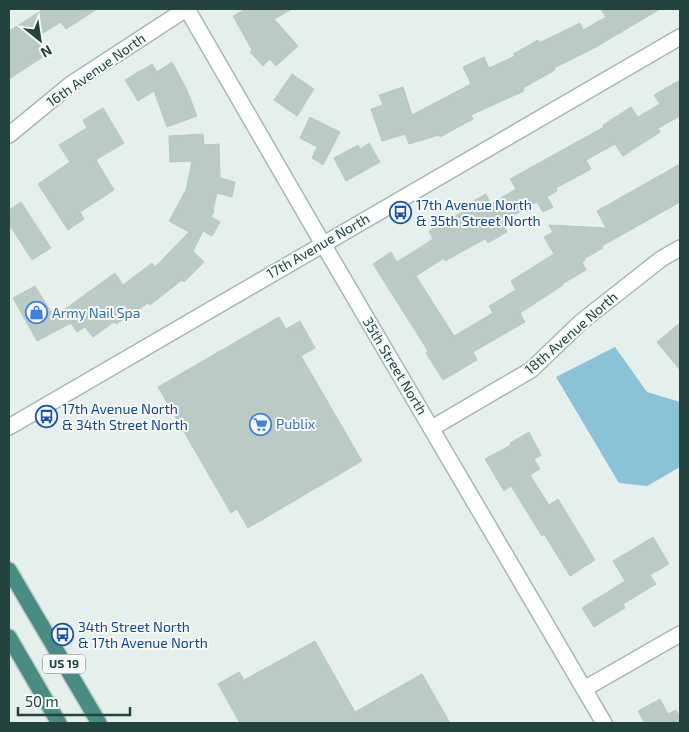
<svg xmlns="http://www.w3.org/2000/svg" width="689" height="732" font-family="'Exo 2',sans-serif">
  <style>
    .water { fill: #8ac3d7 }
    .building { fill: #bacac5; stroke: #b6c9c4 }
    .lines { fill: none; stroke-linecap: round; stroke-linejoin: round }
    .minor-casing { stroke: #a7b8b4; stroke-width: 18 }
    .tertiary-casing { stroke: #a7b8b4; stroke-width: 18 }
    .trunk-casing { stroke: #c1cac9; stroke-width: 18 }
    .minor { stroke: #fff; stroke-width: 15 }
    .tertiary { stroke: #fff; stroke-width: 15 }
    .trunk { stroke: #488c84; stroke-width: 15 }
    .labels { text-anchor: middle; stroke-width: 4; stroke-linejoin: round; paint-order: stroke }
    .shield { fill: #f6fbf9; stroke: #627a76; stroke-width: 1 }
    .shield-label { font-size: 12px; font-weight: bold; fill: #22433e }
    .street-label { font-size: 14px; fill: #22433e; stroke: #f6fbf9 }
    .transit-label { font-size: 14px; fill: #164399; stroke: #f6fbf9; text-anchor: start }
    .shop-label { font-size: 14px; fill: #366cbe; stroke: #f6fbf9; text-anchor: start }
  </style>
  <rect width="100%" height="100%" fill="#e5efec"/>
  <path class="water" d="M615 347 647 392 680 402V467L647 486 619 483 556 377Z"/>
  <path class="building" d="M44 9H97L66 29 61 22 35 38 46 55 9 79V31Z
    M246 9H292L274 19 298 46 276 66 270 59 263 66 250 52 252 50 233 16Z
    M601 9H660L596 47 554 68 555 70 523 88 524 91 471 115 473 119 440 137 439 135 409 144 405 134 382 141 371 109 383 105 379 95 403 87 412 115 471 84 463 67 484 57 489 68 515 56 513 54 538 40 539 43 580 23 583 30 606 17Z
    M172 62 186 88 197 116 167 127 154 91 138 101 125 80 152 64 157 72Z
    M292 74 314 89 297 116 274 100Z
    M680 80V116L658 128 660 132 623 156 615 144 586 160 591 169 556 188 557 191 547 197 553 207 543 212 537 202 502 222 507 232 488 243 485 239 445 261 444 258 416 276 454 336 493 313 489 306 516 290 511 281 554 254 544 237 553 232 549 225 606 228 597 211 680 164V202L602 246 603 248 584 259 585 260 582 262 586 270 562 284 563 285 520 313 525 322 473 352 477 360 443 380 426 353 428 351 373 264 391 252 397 262 433 239 429 231 468 209 466 205 486 194 491 204 516 189 510 179 604 127 603 125 631 107 638 117 660 104 654 95Z
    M103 108 124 143 96 160 114 190 80 212 84 219 68 230 38 184 70 162 59 145 87 128 83 120Z
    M310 117 340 132 323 165 312 158 317 147 300 138Z
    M203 134 204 145 219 144 220 178 235 182 232 197 217 193 213 210 214 211 211 217 220 222 212 236 203 231 193 251 204 262 184 282 182 280 150 305 148 303 116 324 114 322 93 337 85 327 77 332 71 323 37 341 13 298 35 286 54 317 115 273 123 285 152 263 155 267 189 232 169 221 186 190 192 161 170 162 169 136Z
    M369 143 380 162 346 181 334 158 358 145 360 149Z
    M21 202 51 248 32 260 9 224V210Z
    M279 317 286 329 300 321 315 348 301 356 362 461 248 528 237 509 231 513 158 387Z
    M680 323V370L657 342Z
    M529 432 541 455 534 459 540 469 530 475 549 505 558 499 595 560 570 576 544 534 542 536 511 486 504 491 485 459 511 445 510 443Z
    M653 537 669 564 650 575 656 584 623 604 625 608 594 627 582 608 625 581 613 561Z
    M315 641 355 712 422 674 450 723H240L218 684 239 672 244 680Z
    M660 699 668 714 676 710 680 717V723H645L638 711Z"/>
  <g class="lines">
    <defs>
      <path id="minor" d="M187 9 323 244 604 723
        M9 135 71 84 186 9
        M432 428 531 370 581 322 661 259 680 248
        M584 689 680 634"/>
      <path id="tertiary" d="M9 427 680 37"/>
      <path id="trunk" d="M9 570 99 723
        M9 637 59 723"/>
    </defs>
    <use href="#minor" class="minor-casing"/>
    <use href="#tertiary" class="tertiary-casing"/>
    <use href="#trunk" class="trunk-casing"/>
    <use href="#minor" class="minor"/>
    <use href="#tertiary" class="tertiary"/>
    <use href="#trunk" class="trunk"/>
  </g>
  <defs>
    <symbol id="bus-ring" viewBox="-11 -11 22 22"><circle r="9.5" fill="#f6fbf9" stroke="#1a4fb4" stroke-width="1.5"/><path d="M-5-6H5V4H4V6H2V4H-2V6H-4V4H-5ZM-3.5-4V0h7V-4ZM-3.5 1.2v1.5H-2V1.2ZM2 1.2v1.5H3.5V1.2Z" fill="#1a4fb4"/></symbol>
    <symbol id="shop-ring" viewBox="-11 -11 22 22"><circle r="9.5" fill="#f6fbf9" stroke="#3f7fe0" stroke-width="1.5"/><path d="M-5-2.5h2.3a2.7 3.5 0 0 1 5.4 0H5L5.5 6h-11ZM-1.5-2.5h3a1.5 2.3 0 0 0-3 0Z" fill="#3f7fe0"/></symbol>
    <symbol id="supermarket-ring" viewBox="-11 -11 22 22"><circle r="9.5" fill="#f6fbf9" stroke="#3f7fe0" stroke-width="1.5"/><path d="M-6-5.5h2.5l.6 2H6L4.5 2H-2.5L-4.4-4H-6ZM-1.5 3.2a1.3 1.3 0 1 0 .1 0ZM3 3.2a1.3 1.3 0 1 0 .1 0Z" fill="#3f7fe0"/></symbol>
  </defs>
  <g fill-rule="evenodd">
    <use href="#bus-ring" x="388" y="200" width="25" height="25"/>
    <use href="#shop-ring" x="24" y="300" width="25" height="25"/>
    <use href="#bus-ring" x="34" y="404" width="25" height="25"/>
    <use href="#supermarket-ring" x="248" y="412" width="25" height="25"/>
    <use href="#bus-ring" x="50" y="622" width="25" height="25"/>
  </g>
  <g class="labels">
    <rect class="shield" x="43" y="654.5" width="42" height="19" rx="4"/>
    <g class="shield-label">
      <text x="64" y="668">US 19</text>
    </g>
    <g class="street-label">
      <text transform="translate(96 70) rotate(-35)" y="5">16th Avenue North</text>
      <text transform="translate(318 246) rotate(-30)" y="5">17th Avenue North</text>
      <text transform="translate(571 333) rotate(-41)" y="5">18th Avenue North</text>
      <text transform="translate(395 366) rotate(59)" y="5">35th Street North</text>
    </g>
    <g class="transit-label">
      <text x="416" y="210">17th Avenue North<tspan x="416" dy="16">&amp; 35th Street North</tspan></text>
      <text x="62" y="414">17th Avenue North<tspan x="62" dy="16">&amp; 34th Street North</tspan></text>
      <text x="78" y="632">34th Street North<tspan x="78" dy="16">&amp; 17th Avenue North</tspan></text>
    </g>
    <g class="shop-label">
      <text x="52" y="318">Army Nail Spa</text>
      <text x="276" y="429">Publix</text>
    </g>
  </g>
  <rect width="689" height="732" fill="none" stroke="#22433e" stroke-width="20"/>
  <g transform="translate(40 40) rotate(150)" stroke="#f6fbf9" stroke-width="4" paint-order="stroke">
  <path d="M0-4L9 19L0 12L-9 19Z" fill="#22433e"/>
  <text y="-8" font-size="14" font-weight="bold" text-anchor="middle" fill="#22433e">N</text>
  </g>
  <path d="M18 707v8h112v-8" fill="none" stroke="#22433e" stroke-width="2.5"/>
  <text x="25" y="707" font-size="15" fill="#22433e" stroke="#f6fbf9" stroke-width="4" paint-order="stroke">50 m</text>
</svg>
